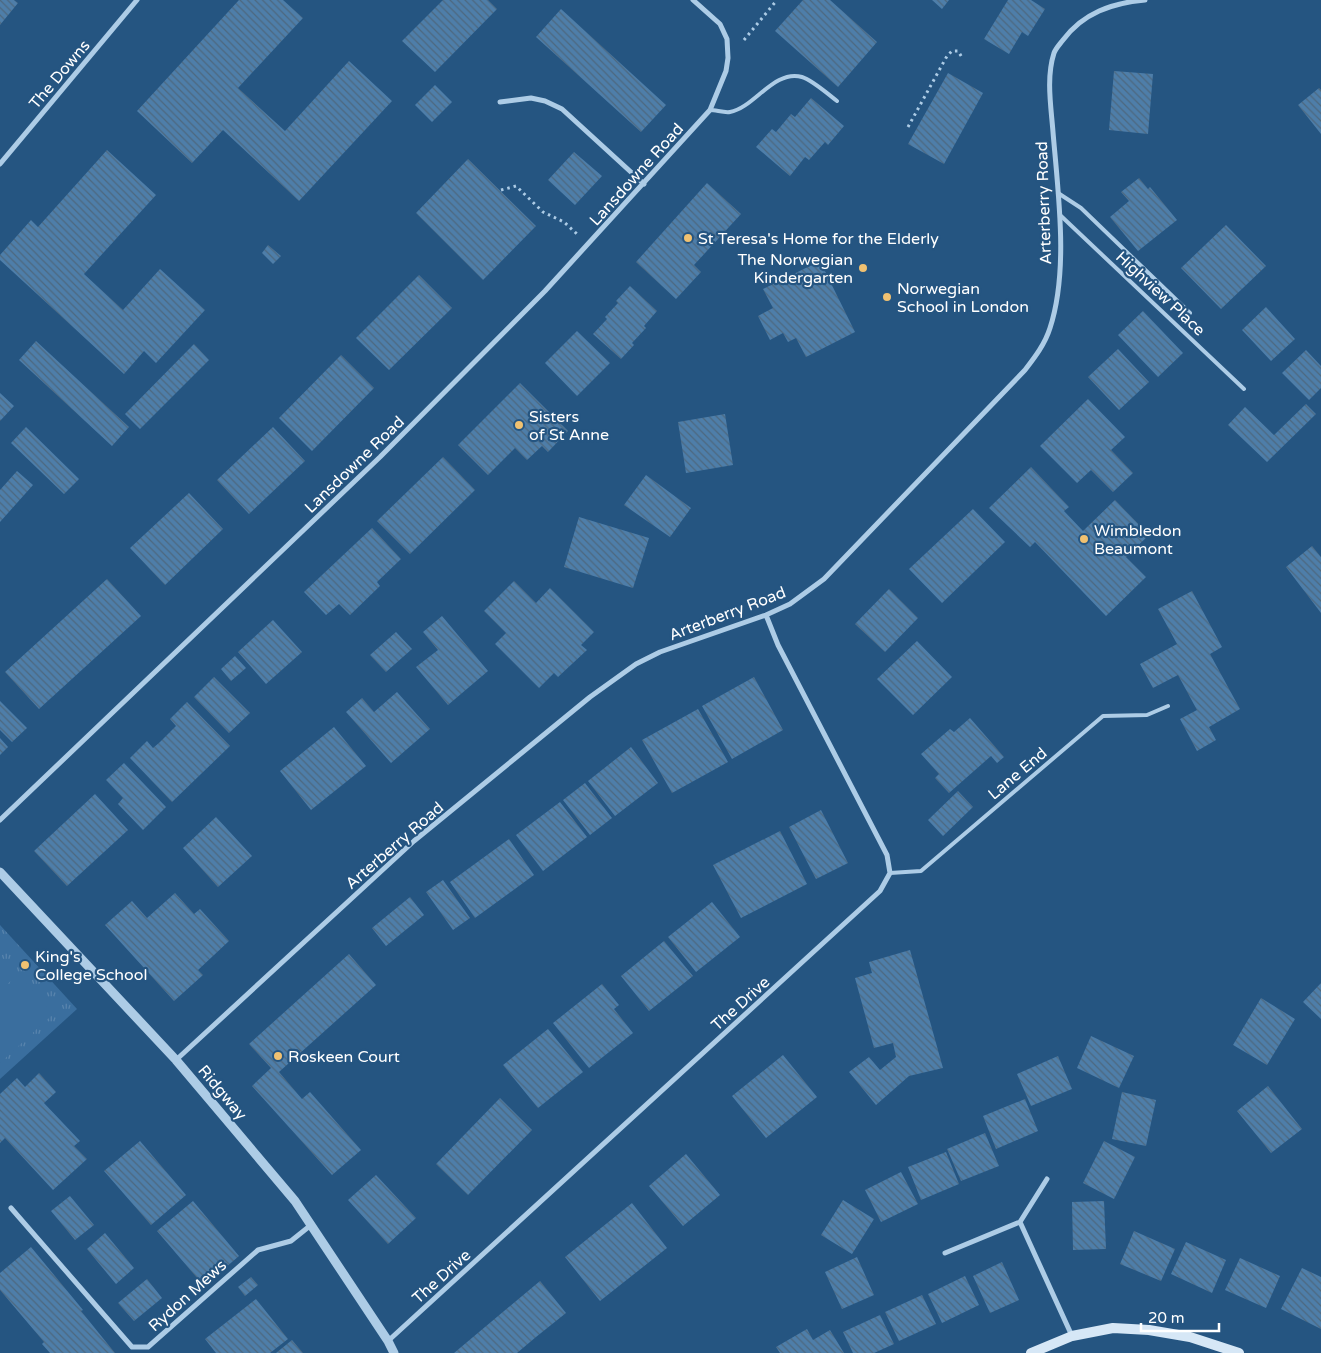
<svg xmlns="http://www.w3.org/2000/svg" width="1321" height="1353" font-family="'Varela Round',sans-serif">
  <style>
    .park { fill: url(#park-tufts) }
    .pitch { fill: #3a6e9e }
    .building { fill: url(#building-back-hatch) }
    .lines { fill: none; stroke-linecap: round; stroke-linejoin: round }
    .path { stroke: #adcce6; stroke-width: 3; stroke-dasharray: 2.5 4; stroke-linecap: butt }
    .service { stroke: #adcce6; stroke-width: 4 }
    .minor { stroke: #adcce6; stroke-width: 5 }
    .tertiary { stroke: #adcce6; stroke-width: 9 }
    .secondary { stroke: #d6e7f6; stroke-width: 10 }
    .poi-dot { fill: #f0c171; stroke: #255581; stroke-width: 2 }
    .labels { text-anchor: middle; stroke-width: 4.5; stroke-linejoin: round; paint-order: stroke }
    .street-label { font-size: 16px; fill: #fff; stroke: #255581 }
    .poi-label { font-size: 16px; fill: #fff; stroke: #255581; text-anchor: start }
  </style>
  <defs>
    <pattern id="park-tufts" width="24" height="20" patternUnits="userSpaceOnUse" patternTransform="scale(1.25)"><rect width="24" height="20" fill="#3a6e9e"/><path d="M3 7l-1-3M5 7V3M7 7l1-3M15 17l-1-3M17 17v-4M19 17l1-3" fill="none" stroke="#5884ad"/></pattern>
    <pattern id="building-back-hatch" width="6" height="6" patternUnits="userSpaceOnUse" patternTransform="scale(1.25)"><rect width="6" height="6" fill="#4e7ea9"/><path d="M-1 5l2 2M0 0l6 6M5-1l2 2" fill="none" stroke="#4d687f"/></pattern>
  </defs>
  <rect width="100%" height="100%" fill="#255581"/>
  <path class="park" d="M0 925 77 1009 0 1079Z"/>
  <path class="pitch" d="M0 956 17 975 0 991Z
    M26 983 53 1014 0 1063V1007Z"/>
  <path class="building" d="M0 0H14L18 3 0 25Z
    M239 0H283L303 18 238 88 285 131 349 61 392 101 299 201 223 130 192 163 137 111Z
    M443 0H488L497 9 435 72 402 41Z
    M803 0H830L877 42 838 87 775 31Z
    M932 0H949L942 9Z
    M1008 0H1031L1045 9 1028 36 1022 32 1009 54 984 39Z
    M561 9 666 105 641 132 536 37Z
    M1114 71 1153 74 1148 134 1109 130Z
    M948 73 983 93 944 164 908 144Z
    M435 85 452 102 432 122 415 105Z
    M1319 88 1321 90V134L1298 105Z
    M811 98 844 126 828 145 825 142 809 160 805 157 790 176 756 147 772 129 776 132 791 114 795 117Z
    M107 150 156 195 84 274 123 310 160 269 205 310 156 363 144 351 124 374 0 260V255L31 220 38 227Z
    M574 152 602 176 575 205 548 180Z
    M468 159 536 226 483 280 416 213Z
    M1139 178 1148 189 1150 187 1177 220 1138 251 1110 217 1129 201 1121 192Z
    M707 183 741 214 694 265 701 272 676 299 636 262Z
    M1226 225 1266 266 1221 309 1181 268Z
    M268 245 281 256 273 264 262 253Z
    M820 261 855 332 806 357 796 338 788 342 783 333 770 340 758 316 773 308 763 289Z
    M419 275 452 308 389 370 356 338Z
    M630 286 657 311 644 326 646 328 632 343 634 345 621 359 593 334 607 319 605 317 618 303 616 301Z
    M1266 307 1295 339 1271 361 1242 330Z
    M1143 311 1183 353 1158 377 1118 335Z
    M577 331 610 363 577 396 545 363Z
    M36 341 129 427 112 446 19 360Z
    M194 344 209 360 140 429 125 414Z
    M1118 349 1149 382 1119 410 1088 377Z
    M1306 350 1321 366V388L1309 400 1282 373Z
    M341 355 374 388 312 451 279 418Z
    M520 383 568 431 548 452 542 446 527 460 515 448 488 475 458 445Z
    M0 393 14 406 0 421Z
    M1088 399 1125 437 1111 450 1133 473 1113 492 1091 470 1077 483 1040 446Z
    M1306 404 1316 414 1267 462 1228 425 1245 407 1274 435Z
    M725 414 733 465 686 473 678 422Z
    M26 427 79 479 64 494 11 443Z
    M273 427 305 461 249 514 217 480Z
    M443 457 475 490 410 554 377 521Z
    M1031 467 1069 507 1064 511 1083 531 1115 500 1149 535 1126 557 1146 577 1106 616 1035 542 1030 547 989 508Z
    M17 471 33 485 0 522V490Z
    M646 475 691 508 670 537 624 505Z
    M189 493 223 529 165 585 130 548Z
    M973 509 1005 542 942 603 909 569Z
    M579 517 649 538 633 588 564 567Z
    M372 528 401 559 377 582 380 586 350 615 339 604 326 615 304 592Z
    M1312 546 1321 557V613L1286 567Z
    M107 579 141 616 39 709 5 672Z
    M514 581 536 603 550 588 594 632 581 645 587 650 558 677 554 673 539 688 495 644 506 633 484 611Z
    M889 589 918 618 885 652 855 624Z
    M1192 591 1222 647 1210 654 1240 709 1209 727 1216 740 1197 751 1180 719 1197 710 1178 675 1153 688 1140 664 1177 644 1158 609Z
    M442 616 488 671 448 705 416 667 438 650 423 632Z
    M273 620 302 652 266 684 238 652Z
    M396 632 412 649 386 672 370 655Z
    M917 641 952 677 913 715 877 679Z
    M235 656 246 668 231 681 221 669Z
    M214 677 250 713 229 733 194 697Z
    M754 677 783 730 732 759 702 706Z
    M397 692 430 729 391 763 346 712 362 698 374 712Z
    M0 701 27 728 12 742 0 730Z
    M187 702 230 746 172 802 130 758 147 741 153 748 160 742 176 726 170 719Z
    M698 709 728 762 672 793 642 740Z
    M970 718 1004 757 997 763 991 756 949 793 935 778 939 774 921 754 950 729 954 732Z
    M334 727 366 766 311 810 280 771Z
    M0 738 8 747 0 755Z
    M631 747 658 783 615 816 588 781Z
    M124 763 166 807 143 830 118 804 123 798 106 780Z
    M585 783 612 818 590 835 563 800Z
    M958 791 973 807 943 836 928 820Z
    M95 794 128 830 67 886 34 851Z
    M560 802 587 837 543 871 516 835Z
    M821 810 848 863 816 879 789 827Z
    M216 817 252 856 218 887 183 848Z
    M780 831 807 884 741 918 713 865Z
    M509 839 534 875 475 918 450 882Z
    M443 880 470 918 453 930 426 892Z
    M175 893 194 914 200 909 229 941 198 970 203 975 174 1001 105 925 132 901 147 918Z
    M410 897 424 915 386 946 372 928Z
    M712 902 740 937 696 972 668 937Z
    M664 941 693 976 649 1011 621 976Z
    M910 950 943 1068 909 1076 876 1105 849 1072 869 1057 880 1070 896 1057 893 1043 874 1048 855 978 872 973 869 962Z
    M349 954 376 985 279 1072 302 1099 310 1092 361 1150 332 1175 252 1086 271 1068 249 1044Z
    M1321 983V1019L1303 1002Z
    M602 984 619 1005 614 1009 633 1033 589 1068 553 1023Z
    M1261 998 1295 1019 1267 1065 1233 1045Z
    M548 1029 583 1072 538 1108 503 1065Z
    M1091 1036 1134 1056 1119 1088 1077 1068Z
    M783 1055 817 1097 766 1138 732 1096Z
    M1058 1056 1072 1089 1031 1106 1017 1074Z
    M39 1073 56 1092 44 1103 80 1141 74 1146 87 1159 53 1190 5 1138 0 1143V1094L17 1078 25 1087Z
    M1268 1086 1302 1129 1271 1153 1237 1111Z
    M1122 1092 1156 1100 1146 1146 1112 1139Z
    M500 1098 532 1130 468 1195 436 1164Z
    M1025 1099 1038 1131 996 1149 983 1116Z
    M985 1133 999 1166 961 1181 947 1149Z
    M140 1141 186 1195 151 1225 104 1171Z
    M1104 1141 1135 1157 1114 1199 1083 1183Z
    M946 1152 959 1184 921 1200 908 1167Z
    M686 1154 720 1195 683 1226 649 1186Z
    M901 1172 918 1204 881 1222 865 1190Z
    M376 1175 416 1218 388 1244 348 1200Z
    M70 1196 94 1225 75 1240 51 1211Z
    M843 1200 874 1219 852 1254 821 1235Z
    M193 1201 239 1256 204 1286 157 1231Z
    M1104 1201 1106 1249 1073 1250 1072 1202Z
    M632 1203 667 1248 600 1301 565 1257Z
    M1134 1231 1175 1249 1161 1281 1120 1264Z
    M105 1233 134 1268 116 1284 87 1249Z
    M1186 1242 1226 1260 1212 1293 1171 1274Z
    M31 1247 83 1310 81 1311 115 1353H50L42 1344 44 1342 0 1290V1273Z
    M857 1257 874 1295 842 1309 825 1272Z
    M1240 1258 1280 1276 1266 1308 1225 1290Z
    M1002 1262 1019 1300 990 1313 973 1276Z
    M1302 1268 1321 1277V1329L1281 1309Z
    M965 1276 979 1305 942 1323 928 1294Z
    M251 1277 258 1285 245 1296 238 1287Z
    M147 1279 162 1298 134 1321 118 1303Z
    M540 1281 566 1313 536 1337 517 1353H454Z
    M922 1295 936 1324 899 1341 885 1312Z
    M256 1299 288 1339 270 1353H216L205 1339Z
    M880 1315 894 1344 874 1353H853L843 1332Z
    M807 1329 813 1340 830 1330 844 1353H780L776 1347Z
    M292 1340 303 1353H276Z"/>
  <g class="lines">
    <path class="path" d="M744 40 777 0
      M908 127 947 56 952 51H958L963 59
      M501 190 516 186 543 212 564 222 577 234"/>
    <path class="service" d="M710 110C716 110 724 113 730 112 754 108 774 69 802 77 812 80 828 94 837 101
      M1058 193 1081 208 1190 313
      M1060 215 1244 389
      M890 873 921 871 1103 716 1147 715 1168 706"/>
    <path class="minor" d="M500 102 531 98 545 101 562 109 644 184
      M0 164 137 0
      M0 820 380 457 545 291 710 110 726 71 728 58 727 39 720 24 693 0
      M176 1060 414 841 590 697 636 664 660 652 766 615 790 604 824 579 1025 370C1035 357 1045 344 1050 328 1069 270 1058 193 1053 132 1051 106 1046 78 1054 53 1056 48 1060 44 1063 40 1083 13 1112 3 1145 0
      M1047 1179 1020 1222 1072 1336
      M11 1208 132 1347H148L258 1250 291 1241 311 1225
      M945 1253 1020 1222
      M388 1341 880 891 890 873 887 855 778 645 766 615"/>
    <path class="tertiary" d="M0 872 176 1060 295 1201 388 1341 394 1353"/>
    <path class="secondary" d="M1031 1353 1072 1336 1113 1328 1149 1330 1190 1337 1239 1353"/>
  </g>
  <g class="poi-dot">
    <circle cx="688" cy="238" r="5"/>
    <circle cx="863" cy="268" r="5"/>
    <circle cx="887" cy="297" r="5"/>
    <circle cx="519" cy="425" r="5"/>
    <circle cx="1084" cy="539" r="5"/>
    <circle cx="25" cy="965" r="5"/>
    <circle cx="278" cy="1056" r="5"/>
  </g>
  <g class="labels">
    <g class="street-label">
      <text transform="translate(59 74) rotate(-50)" y="6">The Downs</text>
      <text transform="translate(636 174) rotate(-48)" y="6">Lansdowne Road</text>
      <text transform="translate(1043 203) rotate(-92)" y="6">Arterberry Road</text>
      <text transform="translate(1161 293) rotate(43)" y="6">Highview Place</text>
      <text transform="translate(354 464) rotate(-44)" y="6">Lansdowne Road</text>
      <text transform="translate(727 613) rotate(-21)" y="6">Arterberry Road</text>
      <text transform="translate(1017 773) rotate(-40)" y="6">Lane End</text>
      <text transform="translate(394 845) rotate(-41)" y="6">Arterberry Road</text>
      <text transform="translate(740 1003) rotate(-42)" y="6">The Drive</text>
      <text transform="translate(223 1092) rotate(50)" y="6">Ridgway</text>
      <text transform="translate(441 1276) rotate(-42)" y="6">The Drive</text>
      <text transform="translate(187 1295) rotate(-42)" y="6">Rydon Mews</text>
    </g>
    <g class="poi-label">
      <text x="698" y="244">St Teresa's Home for the Elderly</text>
      <text x="853" y="265" text-anchor="end">The Norwegian<tspan x="853" dy="18">Kindergarten</tspan></text>
      <text x="897" y="294">Norwegian<tspan x="897" dy="18">School in London</tspan></text>
      <text x="529" y="422">Sisters<tspan x="529" dy="18">of St Anne</tspan></text>
      <text x="1094" y="536">Wimbledon<tspan x="1094" dy="18">Beaumont</tspan></text>
      <text x="35" y="962">King's<tspan x="35" dy="18">College School</tspan></text>
      <text x="288" y="1062">Roskeen Court</text>
    </g>
  </g>
  <path d="M1141 1323v8h78v-8" fill="none" stroke="#ffffff" stroke-width="2.5"/>
  <text x="1148" y="1323" font-size="15" fill="#ffffff" stroke="#255581" stroke-width="4" paint-order="stroke">20 m</text>
</svg>
